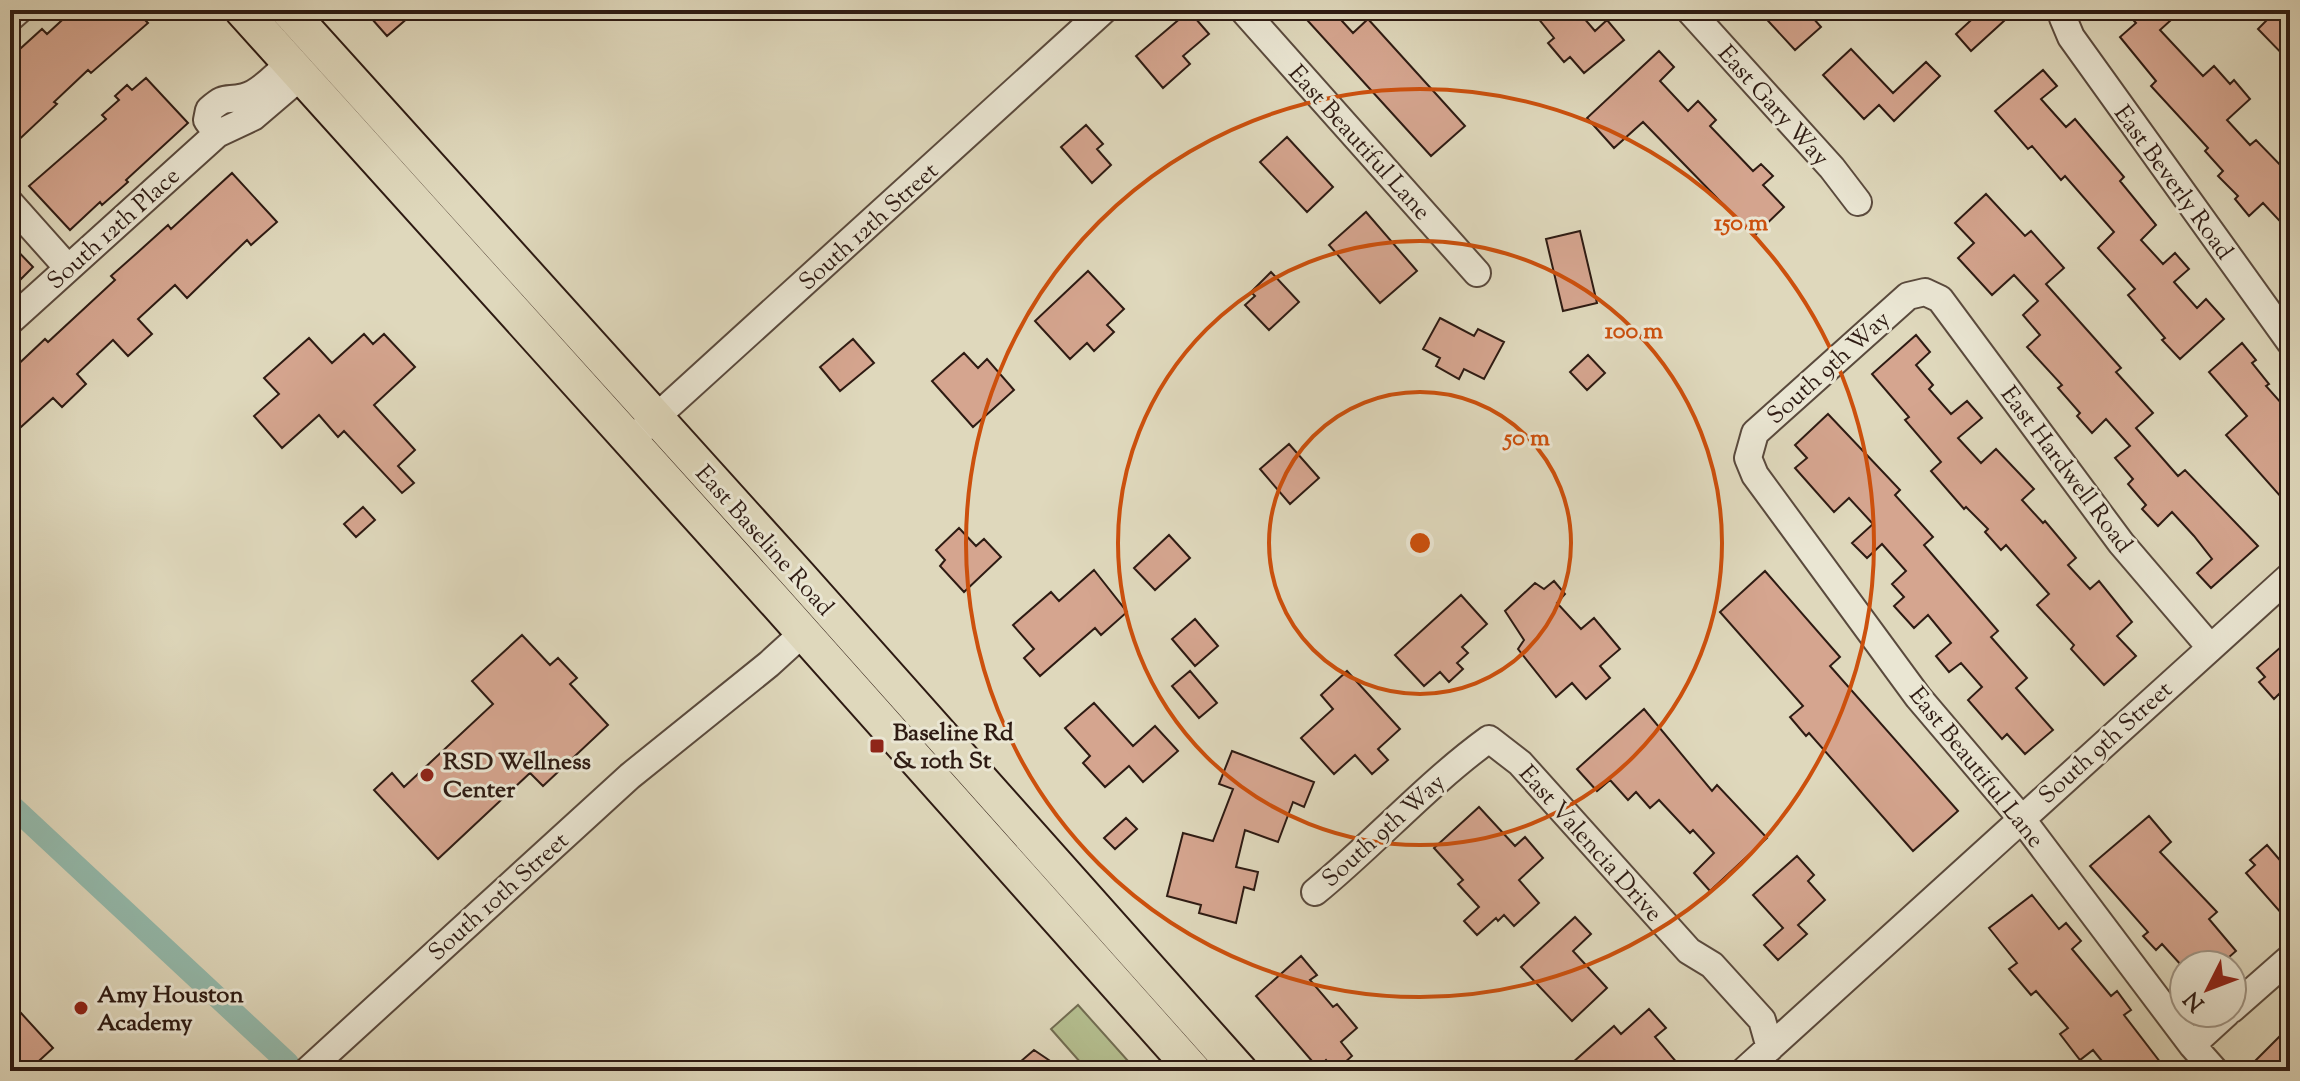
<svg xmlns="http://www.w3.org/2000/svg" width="2300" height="1081" font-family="'Sorts Mill Goudy',serif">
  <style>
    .green { fill: #b4be8f; stroke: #716c51; stroke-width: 2 }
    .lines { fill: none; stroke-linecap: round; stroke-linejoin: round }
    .canal { stroke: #94baac; stroke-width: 22 }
    .building { fill: #d5a58f; stroke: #2e1b13; stroke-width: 2 }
    .minor-casing { stroke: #5a4a3d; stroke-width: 30 }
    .major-casing { stroke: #2e1b13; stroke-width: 38 }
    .minor { stroke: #eae6d3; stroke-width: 26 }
    .major { stroke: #dfd8bc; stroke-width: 34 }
    .ring { fill: none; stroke: #cc500d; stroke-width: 4 }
    .poi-dot { fill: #8f2418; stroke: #eae6d3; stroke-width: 3 }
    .labels { text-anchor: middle; stroke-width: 6; stroke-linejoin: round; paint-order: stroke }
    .street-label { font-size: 24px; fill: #2e1b13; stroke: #eae6d3 }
    .poi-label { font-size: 24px; font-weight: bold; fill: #2e1b13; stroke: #eae6d3; text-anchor: start }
    .centre { fill: #cc500d; stroke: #eae6d3; stroke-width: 4 }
    .ring-label { font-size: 24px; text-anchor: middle; font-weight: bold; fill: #cc500d; stroke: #eae6d3; stroke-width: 6; stroke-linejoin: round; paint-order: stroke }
  </style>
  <rect width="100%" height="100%" fill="#dfd8bc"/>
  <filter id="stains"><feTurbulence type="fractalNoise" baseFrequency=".0025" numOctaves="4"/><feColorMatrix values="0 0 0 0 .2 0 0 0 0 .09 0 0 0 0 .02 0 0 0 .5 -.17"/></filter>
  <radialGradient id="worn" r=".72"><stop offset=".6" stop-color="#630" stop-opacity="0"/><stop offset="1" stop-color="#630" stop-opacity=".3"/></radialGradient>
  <path class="green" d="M1078 1005 1137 1071H1088L1051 1029Z"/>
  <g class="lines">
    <path class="canal" d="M10 804 288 1063"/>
  </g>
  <path class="building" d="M73 10H135L148 23 91 73 88 70 54 102 57 104 10 148V58L42 29 47 34Z
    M364 10H417L387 36Z
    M1319 10H1332L1353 33 1368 19 1465 126 1431 156 1308 21Z
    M1547 10H1577L1595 31 1607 20 1624 40 1584 73 1570 57 1564 62 1548 43 1554 38 1538 18Z
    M1758 10H1806L1821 27 1795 50Z
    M1982 10H2016L1971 51 1956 34Z
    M2124 10H2182L2160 30 2203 76 2214 66 2230 84 2234 80 2250 99 2227 120 2250 145 2256 140 2290 175V232L2263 203 2249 216 2235 199 2238 196 2218 176 2223 171 2205 151 2208 148 2151 86 2156 81 2120 37 2136 23Z
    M2260 10H2290V62L2258 29 2268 19Z
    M1189 11 1209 34 1183 56 1190 64 1163 88 1136 56Z
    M1851 49 1893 93 1926 62 1940 76 1894 121 1879 105 1864 119 1823 75Z
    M1659 51 1674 67 1660 81 1688 111 1698 101 1716 120 1710 126 1753 171 1761 164 1773 176 1763 185 1784 207 1754 236 1643 122 1614 148 1587 118Z
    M2043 70 2057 86 2041 99 2066 127 2075 119 2124 177 2120 181 2156 225 2141 240 2163 264 2175 253 2189 269 2174 282 2197 308 2206 299 2224 319 2180 359 2162 340 2165 338 2128 295 2135 289 2098 248 2114 232 2065 176 2061 180 2032 146 2028 149 1995 111Z
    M146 78 188 123 126 180 128 182 102 205 100 202 70 230 29 186 106 119 102 115 119 100 115 96 127 85 132 90Z
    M1086 125 1103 144 1097 149 1111 165 1092 183 1061 147Z
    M1287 137 1333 187 1307 212 1260 162Z
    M232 173 277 222 251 245 247 240 187 298 175 285 138 319 152 334 128 356 113 340 77 374 86 384 62 407 53 398 10 437V372L45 339 48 342 115 280 111 276 137 253 168 225 171 229Z
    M1986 194 2025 236 2031 231 2064 268 2046 284 2121 368 2116 372 2153 413 2136 428 2178 476 2185 470 2258 546 2211 588 2197 573 2212 559 2194 536 2172 512 2158 526 2142 509 2146 505 2128 484 2133 479 2115 458 2130 446 2106 419 2092 433 2077 416 2080 413 2058 388 2062 385 2027 347 2040 335 2023 315 2038 301 2014 275 1992 295 1958 258 1974 243 1955 223Z
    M1366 212 1417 271 1380 303 1329 245Z
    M1580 231 1597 303 1563 311 1546 239Z
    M10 243 33 267 21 279 10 268Z
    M1088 271 1124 309 1107 325 1114 332 1094 351 1087 343 1070 359 1035 321Z
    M1271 272 1299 302 1269 330 1245 305 1255 296 1251 292Z
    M1440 318 1474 336 1478 329 1504 342 1484 379 1464 369 1459 379 1436 366 1440 358 1423 349Z
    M364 334 373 344 384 334 415 367 374 405 415 450 398 466 414 483 402 493 344 431 338 437 319 415 282 448 254 416 279 394 264 378 309 338 332 363Z
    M1916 335 1930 352 1916 365 1933 385 1929 389 1951 414 1967 401 1982 418 1958 438 1981 463 1996 449 2016 470 2034 489 2022 500 2043 523 2045 521 2076 558 2068 565 2090 589 2099 581 2132 622 2117 636 2136 656 2104 685 2071 649 2074 645 2037 605 2049 594 2006 545 2001 550 1985 532 1988 529 1966 507 1964 509 1931 471 1941 462 1905 420 1909 417 1872 374Z
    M853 339 874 363 840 391 820 367Z
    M2242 343 2256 360 2252 363 2269 384 2266 386 2290 413V507L2226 435 2247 416 2209 372Z
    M964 353 978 368 987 359 1014 390 973 427 932 381Z
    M1588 355 1605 373 1587 390 1570 372Z
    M1828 414 1900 490 1895 495 1933 537 1924 545 1998 631 1991 637 2027 678 2016 688 2053 730 2025 754 2007 734 2002 739 1968 700 1982 687 1961 663 1949 672 1936 656 1951 643 1928 615 1914 628 1894 606 1904 597 1892 584 1906 571 1882 544 1867 558 1852 543 1873 524 1849 498 1834 512 1795 468 1807 458 1795 445Z
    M1289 444 1319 478 1290 504 1260 469Z
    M363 507 375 520 356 537 344 524Z
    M959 528 976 546 984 539 1001 557 964 592 940 566 945 560 936 550Z
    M1169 535 1190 558 1155 590 1134 568Z
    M1094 570 1127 612 1101 635 1095 628 1040 676 1024 658 1034 649 1013 625 1051 592 1059 601Z
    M1765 571 1840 657 1830 666 1958 811 1913 851 1809 733 1806 736 1790 717 1803 706 1720 612Z
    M1554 581 1565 594 1557 603 1581 629 1594 618 1620 649 1600 666 1610 678 1586 699 1572 683 1556 697 1518 649 1524 640 1505 611 1535 583 1544 589Z
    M1461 595 1487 624 1462 647 1468 653 1457 663 1463 669 1449 682 1440 672 1424 686 1395 655Z
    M1195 619 1218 646 1195 666 1172 639Z
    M522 635 550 665 558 658 577 678 570 684 608 725 543 786 530 773 438 859 374 790 392 773 404 787 493 704 472 681Z
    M2290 639V706L2279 694 2274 699 2259 682 2265 677 2257 668Z
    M1190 671 1217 703 1199 718 1172 686Z
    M1347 671 1400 729 1378 749 1388 760 1372 774 1355 755 1334 774 1301 738 1333 709 1321 695Z
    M1094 703 1133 746 1155 726 1178 751 1143 782 1129 766 1105 787 1083 763 1090 756 1065 728Z
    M1644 709 1712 791 1717 785 1767 838 1710 891 1694 873 1714 853 1693 830 1690 833 1659 800 1650 808 1636 792 1628 800 1610 780 1597 791 1577 769Z
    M1232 751 1314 782 1304 807 1293 802 1278 842 1245 830 1236 867 1258 872 1254 890 1244 887 1236 923 1199 913 1201 905 1167 896 1183 833 1213 841 1233 789 1219 784Z
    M1479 807 1515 846 1525 837 1543 858 1519 880 1539 903 1514 926 1504 915 1498 921 1496 918 1477 935 1464 921 1479 907 1458 884 1463 880 1434 848Z
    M2149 816 2171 842 2160 852 2217 912 2209 919 2236 951 2220 965H2181L2162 944 2156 950 2143 936 2148 932 2090 866Z
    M1126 818 1137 829 1115 849 1104 838Z
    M2267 845 2290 872V923L2246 873 2255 865 2250 860Z
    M1797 856 1814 875 1808 881 1825 900 1798 925 1807 934 1778 960 1764 945 1783 928 1753 895Z
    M2032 895 2059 929 2066 923 2081 941 2072 949 2111 996 2117 991 2131 1010 2124 1015 2167 1071H2110L2093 1050 2080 1060 2060 1034 2068 1028 2036 991 2031 995 2009 969 2017 963 1989 928Z
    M1575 917 1591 934 1573 951 1607 988 1572 1021 1521 967Z
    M1301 956 1317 975 1310 980 1333 1007 1337 1004 1357 1028 1341 1042 1352 1056 1335 1071 1326 1060 1318 1068 1256 996Z
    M10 1001 53 1048 28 1071H10Z
    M1649 1009 1666 1028 1655 1037 1684 1071H1563L1614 1026 1621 1034Z
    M2290 1026V1071H2245Z
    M1034 1050 1065 1071H1029L1020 1062Z"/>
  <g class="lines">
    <defs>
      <path id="minor" d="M1243 10 1477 273
        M1689 10 1832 168 1858 202
        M2065 10 2063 18 2071 37 2290 342
        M10 18 19 10
        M217 134 207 120 209 110C227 94 225 102 244 97 258 94 271 80 281 71
        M10 203 68 268
        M10 321 217 134 253 117 301 76
        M642 430 1104 10
        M2210 647 2121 543 1940 299 1925 292 1908 296 1755 433 1748 458 1755 475 1918 697 2021 818 2192 1045 2215 1071
        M1315 892C1375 843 1427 784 1489 739L1520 763 1689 951 1712 965 1762 1020 1770 1048
        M2232 1009 2290 958
        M2192 1045 2227 1013
        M307 1071 630 776 769 664 803 633
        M1744 1071 2290 576"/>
      <path id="major" d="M242 10 774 600 1194 1071
        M288 10 799 576 1240 1071"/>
    </defs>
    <use href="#minor" class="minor-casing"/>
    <use href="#major" class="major-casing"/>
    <use href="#minor" class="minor"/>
    <use href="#major" class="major"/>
  </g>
  <g class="ring">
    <circle cx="1420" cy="543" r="151"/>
    <circle cx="1420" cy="543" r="302"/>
    <circle cx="1420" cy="543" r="454"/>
  </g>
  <g class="poi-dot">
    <rect x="869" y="738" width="16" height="16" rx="4"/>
    <circle cx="427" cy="775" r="8"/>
    <circle cx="81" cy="1008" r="8"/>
  </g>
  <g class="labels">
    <g class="street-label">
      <text transform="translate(1774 105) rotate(48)" y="8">East Gary Way</text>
      <text transform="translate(1360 142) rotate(48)" y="8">East Beautiful Lane</text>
      <text transform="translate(2174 182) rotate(54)" y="8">East Beverly Road</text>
      <text transform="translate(868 226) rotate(-42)" y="8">South 12th Street</text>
      <text transform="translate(113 228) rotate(-42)" y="8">South 12th Place</text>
      <text transform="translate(1828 367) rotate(-42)" y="8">South 9th Way</text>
      <text transform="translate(2067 469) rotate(53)" y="8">East Hardwell Road</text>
      <text transform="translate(765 540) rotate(48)" y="8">East Baseline Road</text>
      <text transform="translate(2105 742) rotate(-42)" y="8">South 9th Street</text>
      <text transform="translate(1977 767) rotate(51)" y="8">East Beautiful Lane</text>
      <text transform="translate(1383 830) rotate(-42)" y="8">South 9th Way</text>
      <text transform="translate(1591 843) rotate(48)" y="8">East Valencia Drive</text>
      <text transform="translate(498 896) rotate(-42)" y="8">South 10th Street</text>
    </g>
    <g class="poi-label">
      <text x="893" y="740">Baseline Rd<tspan x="893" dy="28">&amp; 10th St</tspan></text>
      <text x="443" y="769">RSD Wellness<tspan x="443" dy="28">Center</tspan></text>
      <text x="97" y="1002">Amy Houston<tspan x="97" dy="28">Academy</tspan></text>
    </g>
  </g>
  <circle cx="1420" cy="543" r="12" class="centre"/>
  <g class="ring-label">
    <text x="1741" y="230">150 m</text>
    <text x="1634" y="338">100 m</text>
    <text x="1527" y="445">50 m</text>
  </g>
  <rect width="2300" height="1081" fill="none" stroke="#dfd8bc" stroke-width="40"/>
  <rect x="12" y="12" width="2276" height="1057" fill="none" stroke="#2e1b13" stroke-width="4"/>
  <rect x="20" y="20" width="2260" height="1041" fill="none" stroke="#2e1b13" stroke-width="2"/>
  <g transform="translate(2208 989) rotate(228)"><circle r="38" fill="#eae6d3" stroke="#9f9586" stroke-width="2"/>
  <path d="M0-6L14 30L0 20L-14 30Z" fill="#8f2418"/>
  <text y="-12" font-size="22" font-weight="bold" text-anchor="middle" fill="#2e1b13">N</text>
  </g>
  <rect width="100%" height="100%" filter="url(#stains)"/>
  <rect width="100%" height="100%" fill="url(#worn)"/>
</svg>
